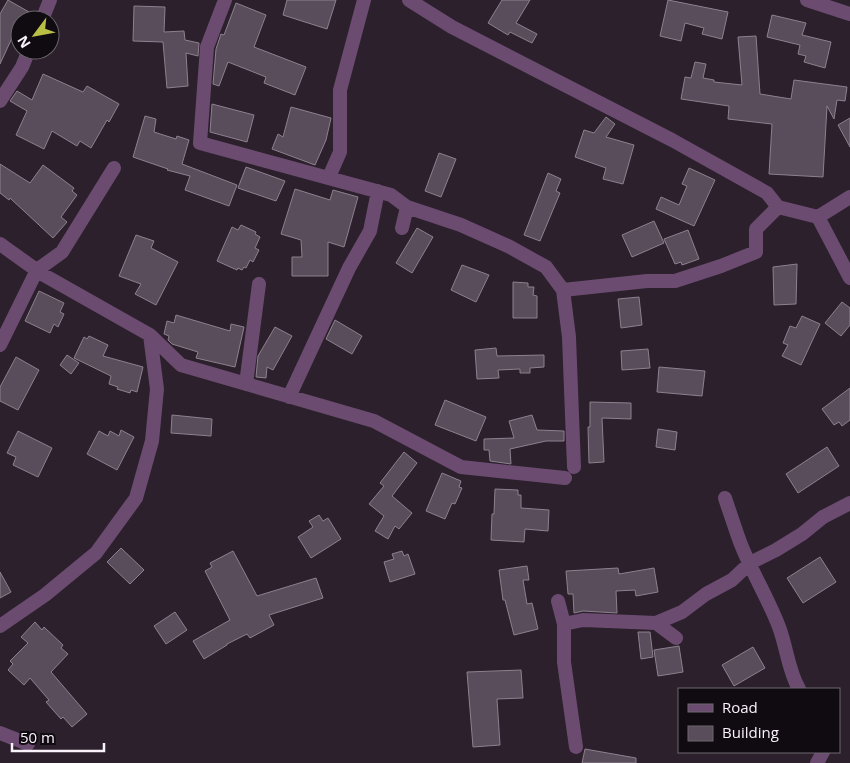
<svg xmlns="http://www.w3.org/2000/svg" width="850" height="763" font-family="'Open Sans',sans-serif">
  <style>
    .building { fill: #594d5b; stroke: #8e808f }
    .lines { fill: none; stroke-linecap: round; stroke-linejoin: round }
    .minor { stroke: #6b4c70; stroke-width: 14 }
  </style>
  <rect width="100%" height="100%" fill="#2b202c"/>
  <path class="building" d="M8 0 29 12 24 20H20V43L12 38 0 64V14Z
    M287 0H336L327 29 283 15Z
    M502 0H530L516 23 537 34 532 43 510 32 508 35 488 23Z
    M668 0 728 12 722 39 702 34 704 28 685 23 681 41 660 36Z
    M236 3 266 15 254 47 306 67 295 95 264 83 266 77 228 62 219 86 213 84 216 49 221 34 224 35Z
    M134 6 165 7 164 32 184 31 185 40 199 43 198 56 186 53 188 86 167 88 163 42 133 41Z
    M772 15 806 23 802 35 831 42 825 68 804 62 806 56 798 54 800 45 767 37Z
    M756 36 760 94 791 99 794 80 847 87 845 101 837 100 834 119 827 106 823 177 769 174 772 124 728 119 729 106 681 99 685 77 691 78 695 62 706 64 703 78 714 80V82L742 85 738 37Z
    M43 74 83 92 87 86 119 104 109 122 107 120 91 148 80 141 77 146 52 131 44 149 16 135 27 111 10 101 17 91 32 100Z
    M212 104 254 115 247 142 210 132Z
    M291 107 331 118 326 140 315 165 272 149 278 134 283 137Z
    M145 116 156 119 154 132 176 139 177 136 189 140 182 164 237 185 229 206 185 190 190 176 167 170 168 169 133 157Z
    M606 117 615 124 606 137 634 145 623 184 603 179 606 168 575 157 584 130 594 133Z
    M850 118V147L838 125Z
    M439 153 456 159 441 197 425 191Z
    M0 164 30 183 43 165 74 188 72 191 77 195 61 217 67 222 53 238 10 198 9 200 0 193Z
    M246 167 285 181 276 201 238 188Z
    M689 168 715 180 694 226 656 209 661 197 679 205 687 186 682 184Z
    M548 173 561 179 556 191 560 193 540 241 524 235Z
    M295 189 330 200 333 190 358 197 344 247 328 242V276H292V257H302L301 240 281 234Z
    M654 221 664 243 632 257 622 235Z
    M241 225 256 232 255 234 260 237 255 248 259 250 253 262 250 260 246 268 244 267 242 270 238 268 237 270 217 261 232 227 238 230Z
    M417 228 433 237 412 273 396 263Z
    M688 230 699 259 682 265 681 262 675 264 664 239Z
    M136 235 154 241 151 248 178 262 156 305 135 294 141 284 119 276Z
    M797 264 796 304 774 305 773 267Z
    M462 265 489 275 476 302 451 290Z
    M513 282 528 283V287H534L533 295 537 296V318H513Z
    M39 291 64 303 60 312 64 314 58 327 54 324 50 333 25 321Z
    M639 297 642 325 621 328 618 299Z
    M842 302 850 308V325L841 336 825 323Z
    M176 315 230 331 231 324 244 327 235 367 196 358 198 352 172 344 168 340 169 336 164 334 167 321 174 323Z
    M802 316 820 324 801 365 782 356 788 345 783 343 790 326 796 328Z
    M335 320 362 336 352 354 326 339Z
    M275 327 292 336 273 370 267 367 266 378 256 377 258 356Z
    M89 336 108 345 103 356 143 367 137 392 131 390 130 393 117 389 118 387 109 384 111 376 74 358 84 337 87 339Z
    M496 348 497 356 544 355V367L530 368V373H520V369L498 370 499 378 477 379 475 350Z
    M648 349 650 368 622 370 621 351Z
    M67 355 79 363 71 374 60 365Z
    M16 357 39 370 18 410 0 401V387Z
    M659 367 705 371 702 396 657 392Z
    M850 388V420L842 426 839 422 834 425 822 409Z
    M445 400 486 417 476 441 435 425Z
    M590 402 631 403V419L602 418 604 462 589 463 588 427H590Z
    M172 415 212 419 211 436 171 433Z
    M532 415 537 430 564 431V441H546L510 449 511 464 490 461 489 450H484V439L514 438 509 421Z
    M658 429 677 432 675 450 656 447Z
    M121 430 134 437 117 470 87 454 99 431 108 436 110 431 119 436Z
    M18 431 52 448 38 477 13 465 16 457 7 453Z
    M827 447 839 466 798 493 786 474Z
    M404 452 417 463 392 496 412 513 399 529 395 526 388 539 375 531 384 516 369 504 384 486 380 483Z
    M442 473 461 481 459 487 462 488 455 504 452 503 445 519 426 511Z
    M495 489 518 490V495H521V508L549 510 548 531 525 529 524 542 491 540 492 514H494Z
    M319 515 323 521 328 518 341 539 311 558 298 537 313 527 309 521Z
    M121 548 144 570 130 584 107 562Z
    M233 551 257 596 316 578 323 598 269 615 274 625 250 638 247 634 227 644V645L204 659 193 641 230 620 205 571 212 567 210 563Z
    M402 551 404 556 408 554 415 574 390 582 384 562 394 559 392 554Z
    M820 557 836 582 803 603 787 578Z
    M527 566 529 580H523L527 604 532 603 538 629 514 635 505 600H503L499 570Z
    M618 568 619 574 654 568 658 592 636 596 635 590 616 591 617 613 583 611 574 613 573 594H568L566 571Z
    M0 572 11 592 0 598Z
    M175 612 187 630 166 644 154 626Z
    M35 622 42 630 44 627 63 645 61 648 68 654 51 672 87 714 72 727 63 717 61 719 46 702 49 700 30 678 24 685 8 670 13 664 10 661 28 643 21 637Z
    M638 632H650L653 657 641 659Z
    M679 646 683 672 658 676 654 650Z
    M753 647 765 668 734 686 722 665Z
    M521 670 523 698 497 699 500 745 473 747 467 672Z
    M585 749 636 758V763H582Z"/>
  <g class="lines">
    <path class="minor" d="M225 0 207 47 200 143 391 195 407 207
      M409 0 452 27 672 140 767 193 778 207 756 229V252L721 266 675 281H647L563 290 569 337 574 467
      M807 0 850 14
      M42 20 50 0
      M0 101 22 67 29 50
      M329 177 340 152V90L364 0
      M778 207 818 217 850 197
      M818 217 850 278
      M402 228 407 207 461 225 508 246 546 267 563 290
      M0 244 42 274 150 335 181 365 374 421 461 467 565 478
      M0 345 37 270 62 252 114 168
      M246 384 259 284
      M289 397 349 268 370 231 378 191
      M725 498C730 513 735 528 740 542 751 571 768 598 779 627 787 648 788 670 799 689
      M558 601 564 624V662L576 747
      M656 623 682 612 706 594 732 580 750 563 776 550 802 534 823 517 850 503
      M564 624 583 620 656 623 676 638
      M0 626 45 595 96 553 136 498 152 441 157 389 150 335
      M0 733 28 744
      M817 763 823 752"/>
  </g>
  <rect x="678" y="688" width="162" height="65" fill="#100b11" stroke="#6d676e"/>
  <rect x="688" y="704" width="25" height="8" fill="#6b4c70" stroke="#6d676e"/>
  <text x="722" y="713" font-size="15" fill="#f9f2fa">Road</text>
  <rect x="688" y="726" width="25" height="15" fill="#594d5b" stroke="#6d676e"/>
  <text x="722" y="738" font-size="15" fill="#f9f2fa">Building</text>
  <g transform="translate(35 35) rotate(238)"><circle r="24" fill="#100b11" stroke="#6d676e"/>
  <path d="M0-4L9 19L0 12L-9 19Z" fill="#bac046"/>
  <text y="-8" font-size="14" font-weight="bold" text-anchor="middle" fill="#f9f2fa">N</text>
  </g>
  <path d="M12 743v8h92v-8" fill="none" stroke="#f9f2fa" stroke-width="2.5"/>
  <text x="20" y="743" font-size="15" fill="#f9f2fa" stroke="#100b11" stroke-width="4" paint-order="stroke">50 m</text>
</svg>
